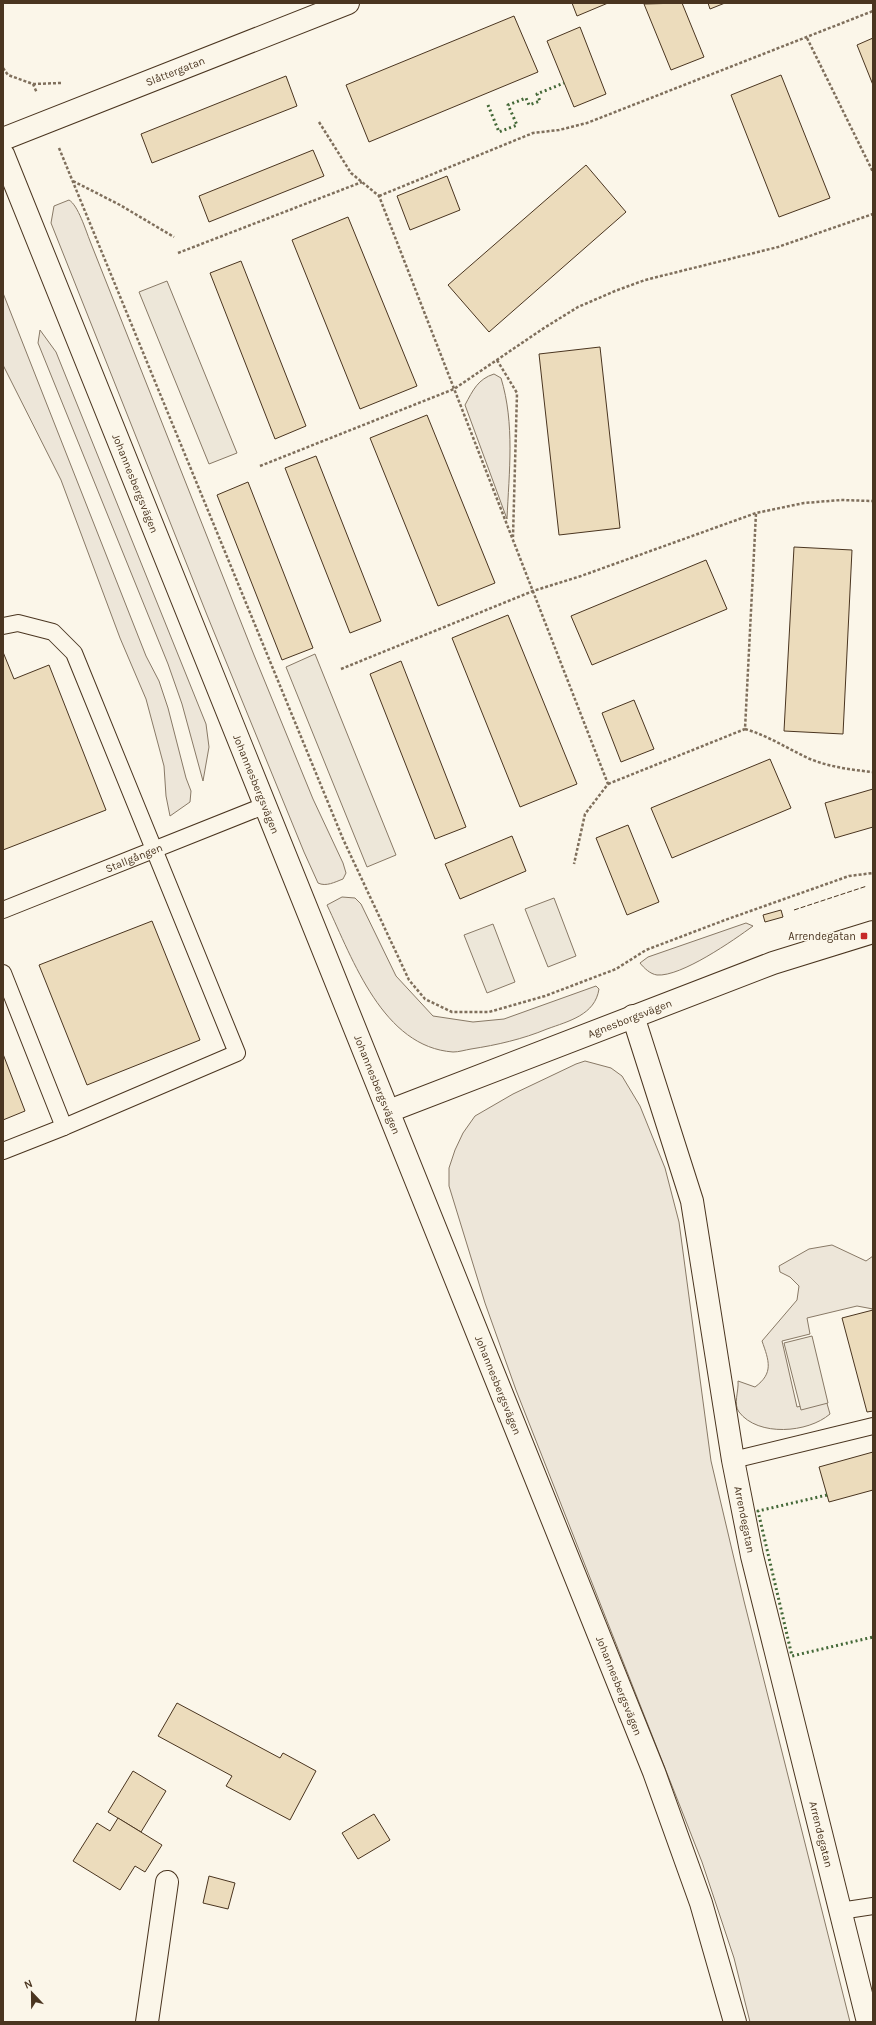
<svg xmlns="http://www.w3.org/2000/svg" width="876" height="2025" viewBox="0 0 876 2025" font-family="Karla,sans-serif">
  <style>
    .green { fill: #ede6d9; stroke: #887966 }
    .parking { fill: #ede7d9; stroke: #887966 }
    .building { fill: #ecdcbc; stroke: #4a3520 }
    .lines { fill: none; stroke-linecap: round; stroke-linejoin: round }
    .service-casing { stroke: #4a3520; stroke-width: 18 }
    .minor-casing { stroke: #4a3520; stroke-width: 24 }
    .tertiary-casing { stroke: #4a3520; stroke-width: 24 }
    .path { stroke: #7f6f5c; stroke-width: 2.5; stroke-dasharray: 3 2; stroke-linecap: butt }
    .service { stroke: #fbf6e9; stroke-width: 16 }
    .minor { stroke: #fbf6e9; stroke-width: 22 }
    .tertiary { stroke: #fbf6e9; stroke-width: 22 }
    .hedge { stroke: #436837; stroke-width: 3; stroke-dasharray: 2 3; stroke-linecap: butt }
    .fence { stroke: #4a3520; stroke-width: 1; stroke-dasharray: 5 2; stroke-linecap: butt }
    .poi-dot { fill: #c62828; stroke: #fbf6e9; stroke-width: 1.5 }
    .labels { text-anchor: middle; dominant-baseline: central; stroke-width: 3; stroke-linejoin: round; paint-order: stroke }
    .street-label { font-size: 11px; fill: #4a3520; stroke: #fbf6e9 }
    .poi-label { font-size: 11px; fill: #4a3520; stroke: #fbf6e9; text-anchor: end }
  </style>
  <rect width="100%" height="100%" fill="#fbf6e9"/>
  <g class="green">
    <path d="M 69,200 C 78,205 86,231 90,241 L 254,655 L 313,799 L 343,863 L 346,873 L 343,879 C 335,882 326,887 318,883 L 304,852 L 207,615 L 51,223 L 54,206 Z"/>
    <polygon points="3,293 146,656 159,681 168,708 186,778 191,791 190,802 170,816 166,796 164,766 146,699 120,638 61,480 3,365"/>
    <polygon points="40,330 56,352 206,724 209,747 203,781 182,704 168,664 38,343"/>
    <path d="M 494,374 L 501,378 C 515,424 509,472 507,519 L 465,405 C 473,390 478,379 494,374 Z"/>
    <path d="M 342,897 L 355,898 L 361,904 L 396,976 L 433,1016 L 473,1022 L 504,1019 L 596,986 L 599,989 C 595,1015 569,1021 547,1029 C 523,1039 497,1045 471,1049 C 465,1050 459,1052 453,1052 C 383,1047 353,960 327,905 Z"/>
    <path d="M 746,923 L 753,926 C 734,940 681,977 657,975 C 650,974 644,968 640,963 L 648,957 Z"/>
    <polygon points="585,1061 611,1068 622,1076 640,1106 665,1168 679,1222 711,1461 744,1601 850,2022 750,2022 734,1958 702,1862 516,1390 485,1303 449,1186 449,1168 455,1150 463,1133 475,1116 513,1094 576,1064"/>
    <path d="M 832,1245 L 866,1261 L 873,1256 L 873,1309 L 857,1306 L 807,1318 L 810,1334 L 782,1341 L 797,1407 L 826,1400 L 830,1414 C 808,1433 758,1437 739,1412 C 733,1404 739,1391 738,1381 L 755,1387 C 774,1373 769,1361 762,1341 L 797,1300 L 799,1286 L 790,1277 L 780,1272 L 779,1266 L 809,1249 Z"/>
  </g>
  <g class="parking">
    <polygon points="167,281 237,453 209,464 139,292"/>
    <polygon points="315,654 396,855 367,867 286,667"/>
    <polygon points="554,898 576,956 548,967 525,909"/>
    <polygon points="493,924 515,982 487,993 464,935"/>
    <polygon points="812,1336 828,1403 801,1410 784,1343"/>
  </g>
  <g class="building">
    <polygon points="572,3 608,3 577,16"/>
    <polygon points="682,3 704,57 671,70 644,4"/>
    <polygon points="708,3 725,3 710,9"/>
    <polygon points="514,16 538,72 369,142 346,85"/>
    <polygon points="580,27 606,94 574,107 547,41"/>
    <polygon points="873,38 873,85 857,45"/>
    <polygon points="781,75 830,198 779,217 731,95"/>
    <polygon points="286,76 297,106 152,163 141,134"/>
    <polygon points="313,150 324,176 209,222 199,196"/>
    <polygon points="586,165 626,212 489,332 448,285"/>
    <polygon points="447,176 460,210 410,230 397,196"/>
    <polygon points="348,217 417,386 360,409 292,240"/>
    <polygon points="241,261 306,426 275,439 210,273"/>
    <polygon points="600,347 620,528 559,535 539,354"/>
    <polygon points="427,415 495,583 438,606 370,438"/>
    <polygon points="316,456 381,621 350,633 285,468"/>
    <polygon points="248,482 313,648 282,660 217,495"/>
    <polygon points="794,547 852,550 843,734 784,731"/>
    <polygon points="706,560 727,609 592,665 571,616"/>
    <polygon points="508,615 577,784 520,807 452,638"/>
    <polygon points="3,652 14,679 49,665 106,810 3,850"/>
    <polygon points="401,661 466,827 435,839 370,674"/>
    <polygon points="634,700 654,749 621,762 602,713"/>
    <polygon points="770,759 791,808 672,858 651,808"/>
    <polygon points="873,789 873,827 835,838 825,803"/>
    <polygon points="628,825 659,902 627,915 596,838"/>
    <polygon points="512,836 526,871 460,899 445,864"/>
    <polygon points="781,910 783,917 765,922 763,915"/>
    <polygon points="152,921 200,1040 87,1085 39,965"/>
    <polygon points="3,1054 25,1111 3,1120"/>
    <polygon points="873,1310 873,1411 867,1412 842,1318"/>
    <polygon points="873,1452 873,1490 829,1502 819,1467"/>
    <polygon points="177,1703 280,1758 283,1753 316,1771 290,1820 226,1786 232,1776 158,1736"/>
    <polygon points="133,1771 166,1791 141,1832 108,1812"/>
    <polygon points="374,1814 390,1840 358,1859 342,1833"/>
    <polygon points="118,1818 162,1845 145,1872 135,1866 120,1890 73,1861 97,1823 110,1831"/>
    <polygon points="209,1876 235,1883 228,1909 203,1903"/>
  </g>
  <g class="lines">
    <defs>
      <g id="service">
        <polyline points="3,626 18,623 53,632 74,653 237,1053 64,1127 3,1151"/>
        <path id="s1" d="M 3,910 L 266,805"/>
        <polyline points="3,973 64,1127"/>
        <polyline points="733,1460 873,1426"/>
        <polyline points="840,1911 873,1906"/>
      </g>
      <g id="minor">
        <path id="s2" d="M 3,139 L 348,3"/>
        <path id="s3" d="M 633,1016 L 692,1201 L 733,1460 L 752,1556 L 868,2022"/>
        <polyline points="147,2022 167,1882"/>
      </g>
      <g id="tertiary">
        <path id="s4" d="M 3,154 L 654,1772 L 701,1903 L 735,2022"/>
        <path id="s5" d="M 389,1111 L 773,963 L 873,932"/>
      </g>
    </defs>
    <use href="#service" class="service-casing"/>
    <use href="#minor" class="minor-casing"/>
    <use href="#tertiary" class="tertiary-casing"/>
    <g class="path">
      <polyline points="807,38 873,172"/>
      <polyline points="3,68 8,75 33,84 37,93"/>
      <polyline points="33,84 61,83"/>
      <polyline points="319,122 351,173 379,196 608,784 585,814 574,864"/>
      <polyline points="59,148 343,839 409,980 425,999 452,1012 489,1012 545,996 616,969 646,950 725,920 849,876 873,873"/>
      <polyline points="73,181 120,205 174,237"/>
      <polyline points="379,196 533,133 559,130 587,123 873,11"/>
      <polyline points="178,253 362,182"/>
      <polyline points="497,360 517,393 513,537"/>
      <polyline points="260,466 454,389 544,328 578,307 615,291 645,280 778,247 873,214"/>
      <polyline points="341,669 533,591 581,576 756,513 804,503 841,500 873,501"/>
      <path d="M 745,729 C 769,736 788,749 810,759 C 830,767 852,770 873,772"/>
      <polyline points="608,784 745,729 756,513"/>
    </g>
    <use href="#service" class="service"/>
    <use href="#minor" class="minor"/>
    <use href="#tertiary" class="tertiary"/>
    <g class="hedge">
      <polyline points="488,105 499,132 517,125 508,105 526,98 529,105 540,101 537,94 564,83"/>
      <polyline points="827,1495 758,1511 792,1656 873,1637"/>
    </g>
    <polyline class="fence" points="794,910 867,886"/>
  </g>
  <rect class="poi-dot" x="860" y="932" width="8" height="8" rx="2"/>
  <g class="labels">
    <g class="street-label">
      <text stroke="none"><textPath href="#s2" startOffset="185">Slåttergatan</textPath></text>
      <text stroke="none"><textPath href="#s4" startOffset="355">Johannesbergsvägen</textPath></text>
      <text stroke="none"><textPath href="#s4" startOffset="679">Johannesbergsvägen</textPath></text>
      <text stroke="none"><textPath href="#s1" startOffset="141">Stallgången</textPath></text>
      <text stroke="none"><textPath href="#s5" startOffset="258">Agnesborgsvägen</textPath></text>
      <text stroke="none"><textPath href="#s4" startOffset="1003">Johannesbergsvägen</textPath></text>
      <text stroke="none"><textPath href="#s4" startOffset="1327">Johannesbergsvägen</textPath></text>
      <text stroke="none"><textPath href="#s3" startOffset="517">Arrendegatan</textPath></text>
      <text stroke="none"><textPath href="#s4" startOffset="1651">Johannesbergsvägen</textPath></text>
      <text stroke="none"><textPath href="#s3" startOffset="841">Arrendegatan</textPath></text>
    </g>
    <g class="poi-label">
      <text x="856" y="936">Arrendegatan</text>
    </g>
  </g>
  <rect width="876" height="2025" fill="none" stroke="#4a3520" stroke-width="8"/>
  <g transform="translate(32 1993) rotate(338)" stroke="#fbf6e9" stroke-width="3" paint-order="stroke">
  <path d="M0-3L7 15L0 10L-7 15Z" fill="#4a3520"/>
  <text y="-6" font-size="11" font-weight="bold" text-anchor="middle" fill="#4a3520">N</text>
  </g>
</svg>
